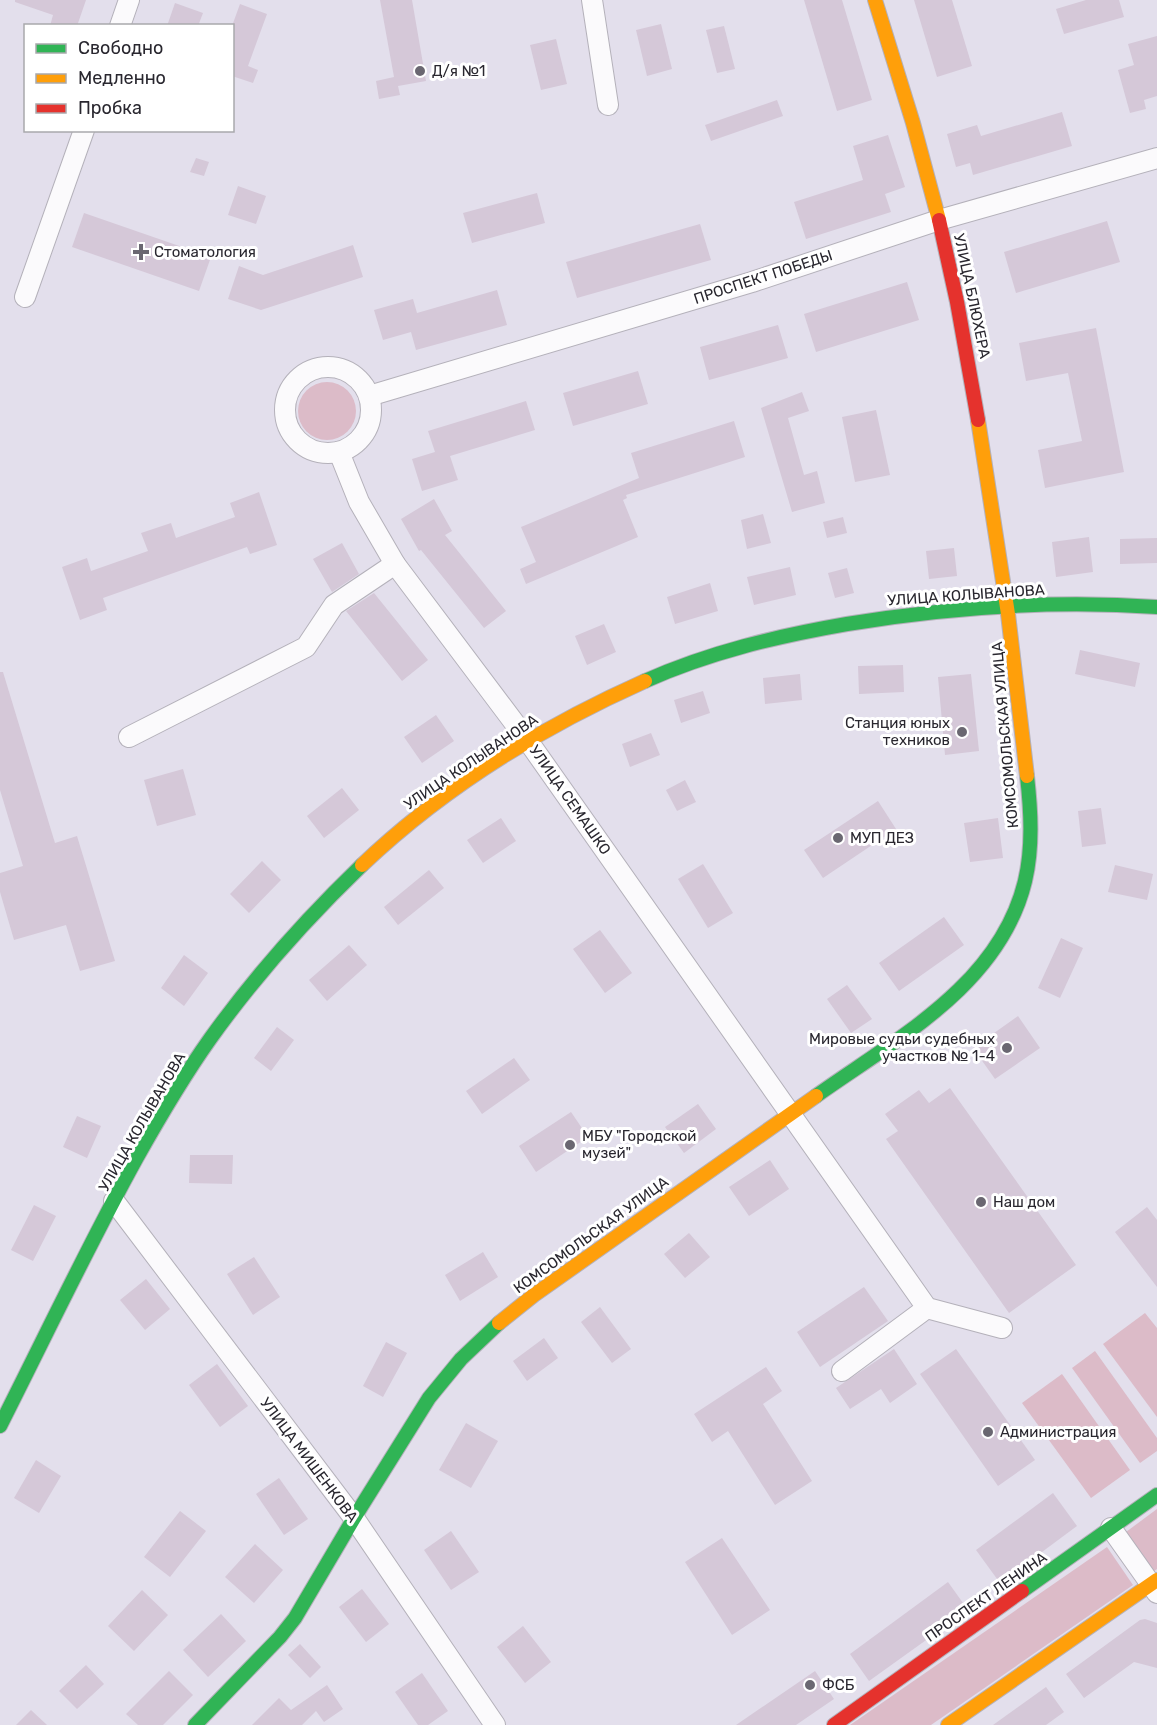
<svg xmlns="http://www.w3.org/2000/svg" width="1157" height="1725" viewBox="0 0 1157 1725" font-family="Rubik,sans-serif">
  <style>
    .green { fill: #dcbbc8 }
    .building { fill: #d5c8d8 }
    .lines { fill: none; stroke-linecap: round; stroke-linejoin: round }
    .street-casing { stroke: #b4b1ba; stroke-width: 22 }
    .fast-casing { stroke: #b4b1ba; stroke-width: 16 }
    .slow-casing { stroke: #b4b1ba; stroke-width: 16 }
    .jam-casing { stroke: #b4b1ba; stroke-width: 16 }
    .street { stroke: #fbfafc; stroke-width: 20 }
    .fast { stroke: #30b455; stroke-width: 14 }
    .slow { stroke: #ff9f0a; stroke-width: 14 }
    .jam { stroke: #e5322d; stroke-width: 14 }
    .poi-dot { fill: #6a6771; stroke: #fff; stroke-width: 2 }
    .labels { text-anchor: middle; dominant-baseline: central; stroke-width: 6; stroke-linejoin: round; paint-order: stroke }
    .poi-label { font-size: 15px; fill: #29272f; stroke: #fff; text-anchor: start }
    .street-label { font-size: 15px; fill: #29272f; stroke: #fff }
  </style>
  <rect width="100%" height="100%" fill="#e3dfec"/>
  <g class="green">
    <circle cx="327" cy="411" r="29"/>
    <polygon points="1145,1313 1157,1328 1157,1417 1103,1344"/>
    <polygon points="1095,1351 1157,1438 1157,1451 1140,1463 1072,1368"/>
    <polygon points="1062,1374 1130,1470 1091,1498 1022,1403"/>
    <polygon points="1157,1509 1157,1569 1154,1571 1126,1532"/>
    <polygon points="1107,1547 1133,1585 931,1725 850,1725"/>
  </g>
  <g class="building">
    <polygon points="15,0 86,0 77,26 50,26 53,15 15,2"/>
    <polygon points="380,0 412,0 426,81 398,86 400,95 379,99 376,81 394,77"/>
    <polygon points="804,0 842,0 872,100 837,111"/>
    <polygon points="914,0 952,0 972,66 937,77"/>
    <polygon points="1086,0 1119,0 1124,17 1064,34 1056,9"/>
    <polygon points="175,3 203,13 198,26 167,26"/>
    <polygon points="240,4 267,14 248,66 258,70 253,83 232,76 232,26"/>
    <polygon points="661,24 672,69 647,76 636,30"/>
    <polygon points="724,26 735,69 717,73 706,30"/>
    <polygon points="1157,36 1157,96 1144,100 1146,109 1130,113 1118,70 1134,65 1128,44"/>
    <polygon points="556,39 567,84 541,90 530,45"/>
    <polygon points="777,100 783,116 711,141 705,125"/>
    <polygon points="1062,112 1072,146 973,175 970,163 956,167 947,134 977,125 981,136"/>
    <polygon points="888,135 905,187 885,194 891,212 806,239 794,202 863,180 853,146"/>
    <polygon points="196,158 209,162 204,176 190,172"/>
    <polygon points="238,186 266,196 256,224 228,215"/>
    <polygon points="537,193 545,223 472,243 463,213"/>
    <polygon points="84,213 211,257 199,291 72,247"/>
    <polygon points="1107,221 1120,262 1016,293 1004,252"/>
    <polygon points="700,224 711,260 577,298 566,262"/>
    <polygon points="353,245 363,277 261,310 228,299 239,266 263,275"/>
    <polygon points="907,282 919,320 816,352 804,314"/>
    <polygon points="497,290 507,325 416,350 411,332 383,340 374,310 413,299 417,313"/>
    <polygon points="778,325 788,358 709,380 700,347"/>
    <polygon points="1096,328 1124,472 1045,488 1038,450 1082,441 1068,373 1026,381 1019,343"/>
    <polygon points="638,371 648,404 573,426 563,393"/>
    <polygon points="802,392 809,411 788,418 804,475 817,471 825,503 792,512 761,408"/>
    <polygon points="526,401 535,430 450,456 458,480 422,491 412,459 435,452 428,431"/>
    <polygon points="876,410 890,475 855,482 842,417"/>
    <polygon points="734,421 745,457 626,495 627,498 623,500 638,537 526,584 520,569 536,562 521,527 639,478 631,453"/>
    <polygon points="259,492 277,545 250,554 247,547 103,598 107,610 80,620 62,567 87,558 91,571 148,551 141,533 171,523 176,538 235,517 230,503"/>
    <polygon points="434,499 452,531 445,535 506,611 484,628 421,550 419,551 401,519"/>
    <polygon points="763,514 771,543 747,549 741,520"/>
    <polygon points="843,517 847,533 827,538 823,522"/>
    <polygon points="1089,537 1093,572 1056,577 1052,542"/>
    <polygon points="1157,538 1157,563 1120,564 1120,539"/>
    <polygon points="342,543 359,574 332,592 313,559"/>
    <polygon points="954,548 957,576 929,579 926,551"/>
    <polygon points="790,567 796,595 754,605 747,577"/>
    <polygon points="847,568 854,593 835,598 828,573"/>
    <polygon points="710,583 718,611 675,624 667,597"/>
    <polygon points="374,593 428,660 402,681 346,611"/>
    <polygon points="604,624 616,652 587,665 575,636"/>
    <polygon points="1080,650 1140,663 1135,687 1075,674"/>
    <polygon points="903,665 904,692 859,694 858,666"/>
    <polygon points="0,672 3,672 55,843 77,836 115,961 80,971 66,925 14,940 0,892 0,873 23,866 0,790"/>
    <polygon points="800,674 802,700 765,704 763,678"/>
    <polygon points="971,674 979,751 945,755 938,677"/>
    <polygon points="703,691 710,713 681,723 674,700"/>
    <polygon points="436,715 454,741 422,763 404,737"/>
    <polygon points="651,733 660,755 630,767 622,744"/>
    <polygon points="183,769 196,815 157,826 144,780"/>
    <polygon points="685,780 696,802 677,811 666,790"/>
    <polygon points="342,788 359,810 324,838 307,816"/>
    <polygon points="878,801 896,829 823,878 804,850"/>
    <polygon points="1101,808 1106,844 1082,847 1078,811"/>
    <polygon points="501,818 516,841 483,863 467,840"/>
    <polygon points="998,818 1003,858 970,862 964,823"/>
    <polygon points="262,861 281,880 249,913 230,894"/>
    <polygon points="703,864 733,913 708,928 678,879"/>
    <polygon points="1115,865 1153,874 1147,900 1108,892"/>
    <polygon points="429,870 444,888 398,925 384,907"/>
    <polygon points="944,917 964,945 899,991 879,963"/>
    <polygon points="600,930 632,973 605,993 573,949"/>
    <polygon points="1061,938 1083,948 1060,998 1038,988"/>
    <polygon points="349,945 367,965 327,1001 309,980"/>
    <polygon points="184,955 208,973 184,1006 161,988"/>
    <polygon points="847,985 872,1019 851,1033 827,999"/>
    <polygon points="1018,1016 1040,1048 995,1079 973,1048"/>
    <polygon points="277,1027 294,1040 271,1071 254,1058"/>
    <polygon points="514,1058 530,1080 482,1114 466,1091"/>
    <polygon points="950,1088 1076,1265 1009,1313 886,1139 898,1131 885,1114 919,1090 929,1103"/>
    <polygon points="698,1104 716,1129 684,1153 665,1127"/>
    <polygon points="571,1112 588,1137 536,1172 519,1146"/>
    <polygon points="77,1116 101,1126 87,1158 63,1147"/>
    <polygon points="190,1155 233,1155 232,1184 189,1183"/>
    <polygon points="770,1160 789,1189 749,1216 729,1187"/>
    <polygon points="34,1205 56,1216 33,1261 11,1250"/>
    <polygon points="1147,1207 1157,1220 1157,1287 1115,1232"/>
    <polygon points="689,1233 710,1257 685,1278 664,1254"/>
    <polygon points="483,1252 498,1277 460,1301 445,1275"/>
    <polygon points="254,1257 280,1297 253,1315 227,1274"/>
    <polygon points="146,1279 170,1309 145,1330 120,1300"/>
    <polygon points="864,1287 888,1321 820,1367 797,1332"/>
    <polygon points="600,1307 631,1349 612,1363 581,1322"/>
    <polygon points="544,1338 558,1358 527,1381 513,1361"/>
    <polygon points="386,1342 407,1353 383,1397 363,1386"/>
    <polygon points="894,1349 917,1384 890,1403 881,1389 850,1409 836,1388"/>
    <polygon points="956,1349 1035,1460 998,1486 920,1374"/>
    <polygon points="217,1364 248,1406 220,1427 189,1385"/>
    <polygon points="766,1367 782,1391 763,1404 812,1481 775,1505 728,1431 712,1442 694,1414"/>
    <polygon points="466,1423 498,1441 471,1488 439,1470"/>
    <polygon points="36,1460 61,1476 39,1513 14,1498"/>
    <polygon points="279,1478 308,1519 284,1535 256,1494"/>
    <polygon points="1053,1493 1077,1526 1000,1583 976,1550"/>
    <polygon points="180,1511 206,1531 170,1577 144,1557"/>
    <polygon points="451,1531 479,1572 451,1590 424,1550"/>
    <polygon points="722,1538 770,1610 732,1635 685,1562"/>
    <polygon points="255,1544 283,1570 254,1603 225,1577"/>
    <polygon points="948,1582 968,1610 869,1681 850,1654"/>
    <polygon points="362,1589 389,1624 366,1642 339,1607"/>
    <polygon points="142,1590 168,1615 134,1651 108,1626"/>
    <polygon points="221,1614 246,1641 208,1677 183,1650"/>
    <polygon points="1145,1619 1157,1623 1157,1668 1134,1662 1084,1698 1066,1674 1140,1620"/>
    <polygon points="523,1626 551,1662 525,1683 497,1647"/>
    <polygon points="300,1644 321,1667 310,1678 288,1655"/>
    <polygon points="86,1665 104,1684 77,1709 59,1691"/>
    <polygon points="169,1671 193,1695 163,1725 138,1725 126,1714"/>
    <polygon points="815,1671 834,1699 796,1725 736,1725"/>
    <polygon points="422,1673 448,1711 428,1725 418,1725 395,1692"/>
    <polygon points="327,1685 343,1709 324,1722 316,1711 302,1725 252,1725 279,1698 291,1710"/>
    <polygon points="1046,1687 1064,1712 1046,1725 993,1725"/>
    <polygon points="31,1710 47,1725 16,1725"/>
  </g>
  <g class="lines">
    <defs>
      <g id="street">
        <polyline points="592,0 608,105"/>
        <polyline points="120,26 129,0"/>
        <polyline points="25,297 84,130"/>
        <circle cx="328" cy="410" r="43"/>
        <polyline points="369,396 752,282 939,220 1157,158"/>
        <polyline points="339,452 359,502 395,564 528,741 927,1308 1002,1328"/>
        <polyline points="129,737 306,647 334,605 395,564"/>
        <polyline points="114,1201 354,1518 495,1725"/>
        <polyline points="842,1371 927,1308"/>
        <polyline points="1111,1528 1157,1593"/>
      </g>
      <g id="fast">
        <path d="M 645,681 C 710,652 778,636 847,624 C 950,607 1053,600 1157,607"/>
        <path d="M 816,1096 C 896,1039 1000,985 1025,881 C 1033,847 1031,811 1027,776"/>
        <path d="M 0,1426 C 45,1337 88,1246 136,1159 C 159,1118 183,1077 210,1039 C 255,976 306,919 362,865"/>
        <polyline points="1022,1591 1157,1495"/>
        <polyline points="195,1725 280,1637 295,1618 354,1518 429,1398 461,1359 499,1323"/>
      </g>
      <g id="slow">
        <polyline points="875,0 913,123 939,220"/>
        <polyline points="978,420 1008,614 1027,776"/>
        <path d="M 362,865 C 444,787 542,727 645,681"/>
        <polyline points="499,1323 534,1295 816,1096"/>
        <polyline points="948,1725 1157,1580"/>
      </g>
      <g id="jam">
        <polyline points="939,220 957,302 978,420"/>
        <polyline points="834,1725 1022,1591"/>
      </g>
    </defs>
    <use href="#street" class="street-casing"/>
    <use href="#fast" class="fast-casing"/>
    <use href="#slow" class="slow-casing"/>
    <use href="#jam" class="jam-casing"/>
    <use href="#street" class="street"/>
    <use href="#fast" class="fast"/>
    <use href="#slow" class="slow"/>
    <use href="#jam" class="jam"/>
  </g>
  <g class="poi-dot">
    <circle cx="420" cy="71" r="6"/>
    <path d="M138 243h6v6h6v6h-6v6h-6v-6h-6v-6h6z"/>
    <circle cx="962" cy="732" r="6"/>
    <circle cx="838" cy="838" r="6"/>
    <circle cx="1007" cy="1048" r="6"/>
    <circle cx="570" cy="1145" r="6"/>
    <circle cx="981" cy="1202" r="6"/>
    <circle cx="988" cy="1432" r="6"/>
    <circle cx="810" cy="1685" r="6"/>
  </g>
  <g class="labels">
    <g class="poi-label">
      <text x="432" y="71">Д/я №1</text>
      <text x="154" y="252">Стоматология</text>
      <text x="950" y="723" text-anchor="end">Станция юных<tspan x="950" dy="17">техников</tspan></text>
      <text x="850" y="838">МУП ДЕЗ</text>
      <text x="995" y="1039" text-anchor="end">Мировые судьи судебных<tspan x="995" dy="17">участков № 1-4</tspan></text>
      <text x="582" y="1136">МБУ "Городской<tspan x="582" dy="17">музей"</tspan></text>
      <text x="993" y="1202">Наш дом</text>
      <text x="1000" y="1432">Администрация</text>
      <text x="822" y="1685">ФСБ</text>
    </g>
    <g class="street-label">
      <text transform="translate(763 277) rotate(-18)">ПРОСПЕКТ ПОБЕДЫ</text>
      <text transform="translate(972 296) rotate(78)">УЛИЦА БЛЮХЕРА</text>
      <text transform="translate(966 595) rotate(-4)">УЛИЦА КОЛЫВАНОВА</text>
      <text transform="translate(1005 735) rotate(-95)">КОМСОМОЛЬСКАЯ УЛИЦА</text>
      <text transform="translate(471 762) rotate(-34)">УЛИЦА КОЛЫВАНОВА</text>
      <text transform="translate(570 800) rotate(55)">УЛИЦА СЕМАШКО</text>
      <text transform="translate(142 1122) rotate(-60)">УЛИЦА КОЛЫВАНОВА</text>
      <text transform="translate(591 1235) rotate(-36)">КОМСОМОЛЬСКАЯ УЛИЦА</text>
      <text transform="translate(309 1460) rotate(53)">УЛИЦА МИШЕНКОВА</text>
      <text transform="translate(986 1597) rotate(-35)">ПРОСПЕКТ ЛЕНИНА</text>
    </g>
  </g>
  <rect x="24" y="24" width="210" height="108" fill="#ffffff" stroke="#a9a9ac" stroke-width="1.5"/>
  <rect x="36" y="44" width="30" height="9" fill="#30b455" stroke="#a9a9ac" stroke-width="1.5"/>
  <text x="78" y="54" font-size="18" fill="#29272f">Свободно</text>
  <rect x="36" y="74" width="30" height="9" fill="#ff9f0a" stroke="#a9a9ac" stroke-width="1.5"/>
  <text x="78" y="84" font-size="18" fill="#29272f">Медленно</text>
  <rect x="36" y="104" width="30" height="9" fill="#e5322d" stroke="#a9a9ac" stroke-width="1.5"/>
  <text x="78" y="114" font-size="18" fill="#29272f">Пробка</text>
</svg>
